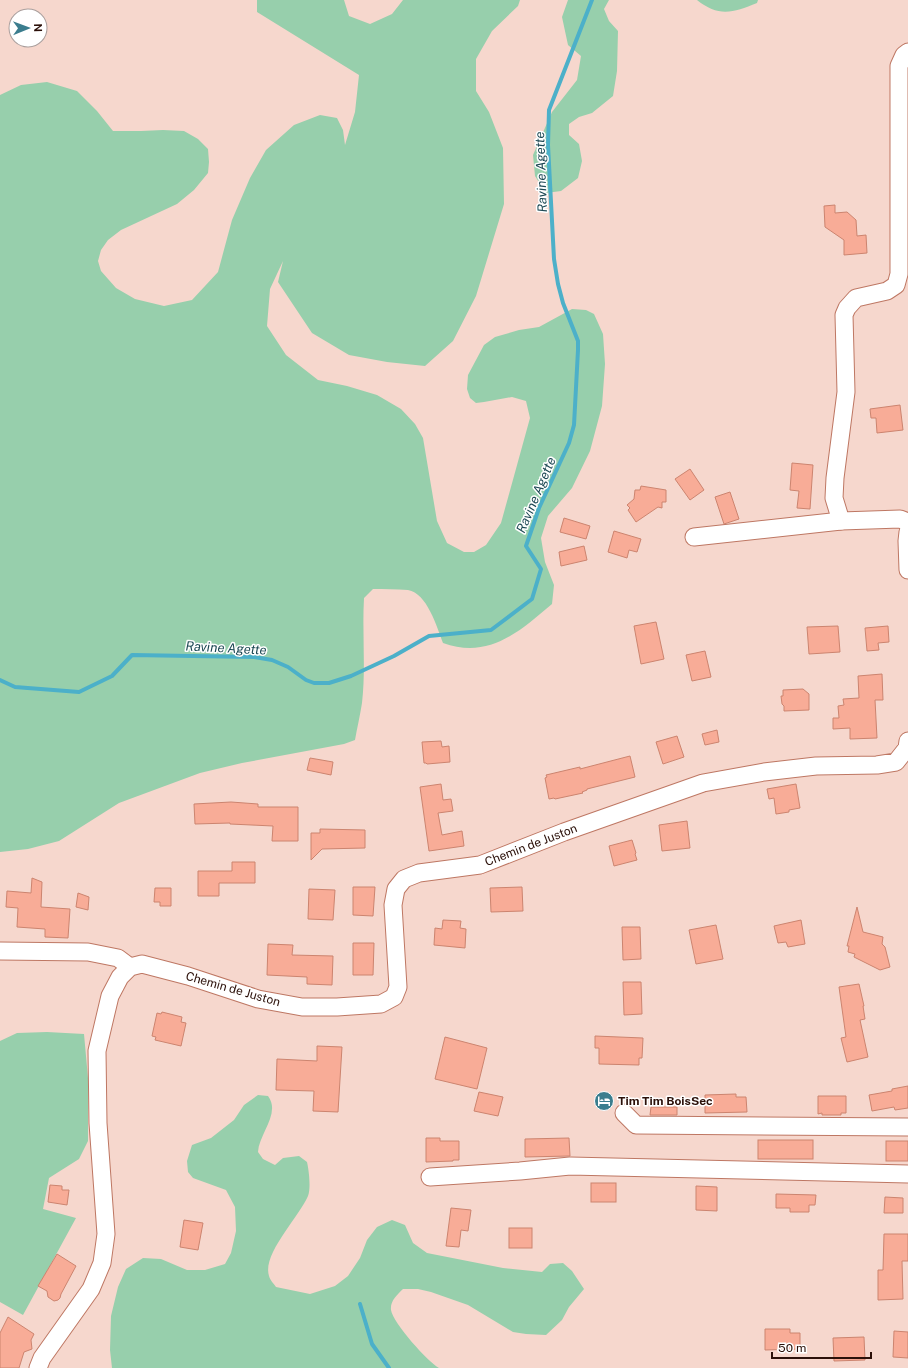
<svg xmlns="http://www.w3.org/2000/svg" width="908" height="1368" viewBox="0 0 908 1368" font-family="'Public Sans',sans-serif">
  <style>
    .green { fill: #97cfac }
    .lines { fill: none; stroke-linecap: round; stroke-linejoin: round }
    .stream { stroke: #4cb0c9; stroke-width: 4 }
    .building { fill: #f8ac97; stroke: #cc846f }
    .minor-casing { stroke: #be7763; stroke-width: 19 }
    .minor { stroke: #fff; stroke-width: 17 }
    .labels { text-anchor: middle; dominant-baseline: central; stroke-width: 3; stroke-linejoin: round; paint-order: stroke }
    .street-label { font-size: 12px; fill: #2b1009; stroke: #fff }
    .poi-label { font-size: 12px; font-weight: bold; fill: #2b1009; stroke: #fff; text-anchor: start }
    .water-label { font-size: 13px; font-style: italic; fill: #1b4752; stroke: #fff }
  </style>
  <rect width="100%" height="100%" fill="#f6d7cd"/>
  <g class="green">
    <path d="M 257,0 L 344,0 L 349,16 L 370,24 L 392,14 L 403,0 L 520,0 L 518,6 L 492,31 L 476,59 L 476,91 L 489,112 L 503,148 L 504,204 L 476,296 L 453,341 L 425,366 L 387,362 L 349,355 L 312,333 L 278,282 L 283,261 L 270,289 L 267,326 L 286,355 L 318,380 L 347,386 L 377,395 L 401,409 L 415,424 L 423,438 L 437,521 L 447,543 L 464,552 L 474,552 L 486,545 L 501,523 L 530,418 L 526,401 L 512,397 L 484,402 L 476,403 L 470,398 L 467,389 L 468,375 L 484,345 L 495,337 L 519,330 L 539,327 L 572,309 L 586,310 L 594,314 L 603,334 L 605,364 L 602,406 L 590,451 L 572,488 L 548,516 L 541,538 L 545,562 L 554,585 L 552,604 C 520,631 489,660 443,643 C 437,627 427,593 408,590 C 396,589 384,589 373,589 L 364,598 C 362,633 366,668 362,703 C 360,716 357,728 355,740 L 344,744 L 242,763 L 200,773 L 119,803 L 59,841 L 28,849 L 0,852 L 0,95 L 21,85 L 47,82 L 77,91 L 97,111 L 113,131 L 141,131 L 163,130 L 184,131 L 198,139 L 208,149 L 209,162 L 208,173 L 194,190 L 177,204 L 121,230 L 108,240 L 101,250 L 98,261 L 101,271 L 116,288 L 135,299 L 164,306 L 192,300 L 218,272 L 232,220 L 250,178 L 266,150 L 294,125 L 320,115 L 337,118 L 343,130 L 345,145 L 355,112 L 359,75 L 257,12 Z"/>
    <polygon points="568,0 609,0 604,9 609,21 618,31 617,71 613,96 592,113 579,117 569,124 569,135 579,144 582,161 578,178 561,191 546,193 535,176 533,155 552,112 577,80 581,56 568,45 562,17"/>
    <path d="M 697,0 L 758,0 L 757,3 C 733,13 718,17 697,0 Z"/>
    <polygon points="47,1032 84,1034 88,1078 88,1141 79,1159 49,1178 43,1209 76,1218 23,1315 0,1302 0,1041 17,1033"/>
    <path d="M 258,1095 L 268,1096 C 281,1113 259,1134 258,1152 L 263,1159 L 275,1165 L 283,1158 L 299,1156 L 307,1162 C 309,1171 311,1188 308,1196 C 299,1217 262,1254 269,1276 C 270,1280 274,1284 276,1287 L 310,1294 L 335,1286 L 348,1276 L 360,1258 L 367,1240 L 377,1227 L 392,1220 L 405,1225 L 413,1243 L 427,1253 L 503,1268 L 542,1272 L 550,1264 L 563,1263 L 572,1271 L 584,1289 L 569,1307 L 562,1320 L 546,1335 L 526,1334 L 513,1332 L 468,1305 L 431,1292 L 418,1289 L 403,1289 C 397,1295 390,1301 391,1310 C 393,1323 428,1362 439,1368 L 112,1368 L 110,1350 L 111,1316 L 118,1287 L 126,1269 L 143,1258 L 161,1259 L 187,1270 L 205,1270 L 225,1264 L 231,1253 L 236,1231 L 235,1207 L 226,1190 L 193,1178 L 188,1172 L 187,1161 L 192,1145 L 211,1138 L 234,1120 L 244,1105 Z"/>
  </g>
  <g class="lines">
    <g class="stream">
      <polyline points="0,680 15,687 79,692 112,676 132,655 254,657 272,660 288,667 306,680 314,683 329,683 351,676 394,656 429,636 491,630 532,599 541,569 526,546 539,508 569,443 574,425 578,350 578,341 563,303 558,284 554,259 548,145 549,110 592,0"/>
      <polyline points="360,1304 372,1344 389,1368"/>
    </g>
  </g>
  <g class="building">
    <polygon points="835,205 835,213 847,212 856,220 857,236 866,235 867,253 844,255 844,240 825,227 824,206"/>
    <polygon points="900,405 903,430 877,433 876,418 871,418 870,409"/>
    <polygon points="792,463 813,465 810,509 797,508 799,491 790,490"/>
    <polygon points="690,469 704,490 690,500 675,479"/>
    <polygon points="641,486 666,490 666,502 662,502 662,508 658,507 636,522 628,510 630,508 627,505 634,499 635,490 640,490"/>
    <polygon points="730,492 739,519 724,524 715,497"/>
    <polygon points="564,518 590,526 586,539 560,532"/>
    <polygon points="614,531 641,539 637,552 629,550 627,558 608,552"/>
    <polygon points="584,546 587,560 561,566 559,552"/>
    <polygon points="656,622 664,659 641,664 634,626"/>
    <polygon points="838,626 840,652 809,654 807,627"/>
    <polygon points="888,626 889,642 878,643 879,650 867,651 865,628"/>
    <polygon points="705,651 711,677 692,681 686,655"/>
    <polygon points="882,674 883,700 875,700 877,738 850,739 850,728 833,729 833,718 839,718 838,706 844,705 843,699 859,698 858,676"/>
    <polygon points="803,689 809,694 809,710 784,711 784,706 782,704 781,696 783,696 783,690"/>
    <polygon points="717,730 719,742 705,745 702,734"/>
    <polygon points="677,736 684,757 663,764 656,742"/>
    <polygon points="441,741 442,747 449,746 450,762 427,764 426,763 424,763 422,742"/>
    <polygon points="630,756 635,777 587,789 587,790 582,792 583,793 555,799 554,798 549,799 545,778 547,777 546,775 580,767 580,769"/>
    <polygon points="310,758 333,762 331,775 307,770"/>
    <polygon points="441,784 443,800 451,799 453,811 438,813 442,835 462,831 464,846 429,851 420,787"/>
    <polygon points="796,784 800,808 789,810 789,812 776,814 774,798 769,799 767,789"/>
    <polygon points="231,802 258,804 258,807 298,807 298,841 272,841 273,826 230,824 230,823 195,824 194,804"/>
    <polygon points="687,821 690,848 662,851 659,825"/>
    <polygon points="320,829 365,830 365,848 322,849 311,860 311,833 320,833"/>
    <polygon points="632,840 636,853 635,854 637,860 614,866 609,846"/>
    <polygon points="232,862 255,862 255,883 219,883 219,896 198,896 198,871 232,871"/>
    <polygon points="32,878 42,882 41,907 70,909 68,938 45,937 45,929 17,927 18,908 6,907 7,891 31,893"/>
    <polygon points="353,887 375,887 373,916 353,915"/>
    <polygon points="522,887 523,911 491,912 490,888"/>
    <polygon points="155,888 171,888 171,906 160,906 160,902 154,902"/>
    <polygon points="309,889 335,890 333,920 308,919"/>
    <polygon points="78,893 89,897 88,910 76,907"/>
    <polygon points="857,907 863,932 883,937 882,944 885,947 890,967 880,970 854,957 855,954 848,952 849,946 847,946"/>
    <polygon points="443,920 461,921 460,928 466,929 465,948 434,945 435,928 442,929"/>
    <polygon points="801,920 805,944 788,947 786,942 778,943 774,926"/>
    <polygon points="716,925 723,959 696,964 689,930"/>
    <polygon points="622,927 640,927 641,959 623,960"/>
    <polygon points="353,943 374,943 373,975 353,975"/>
    <polygon points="268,944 293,945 292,955 333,956 332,985 307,984 307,977 267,975"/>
    <polygon points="623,982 641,982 642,1014 624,1015"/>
    <polygon points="859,984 864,1006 863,1006 865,1019 860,1020 868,1057 847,1062 841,1038 846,1037 839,987"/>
    <polygon points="162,1012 182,1017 181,1022 186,1023 181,1046 155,1040 156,1037 152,1036 157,1013 161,1014"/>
    <polygon points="595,1036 643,1038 642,1058 639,1058 639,1065 599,1064 599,1048 595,1048"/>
    <polygon points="445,1037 487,1048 477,1089 435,1079"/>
    <polygon points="317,1046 342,1047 338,1112 313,1111 314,1091 276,1090 277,1059 317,1061"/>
    <polygon points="908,1086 908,1108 895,1110 894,1107 872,1111 869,1095 892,1091 892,1089"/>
    <polygon points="479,1092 503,1097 498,1116 474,1111"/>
    <polygon points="736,1094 736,1097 746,1097 747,1112 705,1113 705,1095"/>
    <polygon points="818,1096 846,1096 846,1113 841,1113 841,1115 822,1115 822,1113 818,1114"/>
    <polygon points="651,1107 677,1107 677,1115 650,1115"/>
    <polygon points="426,1138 440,1138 440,1141 459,1141 459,1160 453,1160 453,1161 426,1162"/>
    <polygon points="569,1138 570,1156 525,1157 525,1139"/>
    <rect x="758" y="1140" width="55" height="19"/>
    <rect x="886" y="1141" width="22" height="20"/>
    <rect x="591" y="1183" width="25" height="19"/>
    <polygon points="50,1185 62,1186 62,1190 69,1190 67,1205 48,1202"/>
    <polygon points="696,1186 717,1187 717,1211 696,1210"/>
    <polygon points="776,1194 816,1195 815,1205 809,1205 809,1212 790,1212 790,1208 776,1208"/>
    <polygon points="885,1197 903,1198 903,1213 884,1213"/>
    <polygon points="451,1208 471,1210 468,1231 461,1230 459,1247 446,1246"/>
    <polygon points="184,1220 203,1223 198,1250 180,1247"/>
    <rect x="509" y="1228" width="23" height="20"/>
    <polygon points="884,1234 908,1234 908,1261 902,1261 903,1299 878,1300 878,1270 883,1270"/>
    <polygon points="57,1254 76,1266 61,1294 60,1298 58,1300 54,1301 48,1297 47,1291 38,1286"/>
    <polygon points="8,1317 34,1334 31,1340 32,1349 24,1352 19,1368 0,1368 0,1333"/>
    <polygon points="765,1329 790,1329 790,1333 800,1333 800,1349 765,1350"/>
    <polygon points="894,1331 908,1332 908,1358 893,1357"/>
    <polygon points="864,1337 865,1360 834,1361 833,1338"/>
  </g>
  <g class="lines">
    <defs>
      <g id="minor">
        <polyline points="841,521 834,498 835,478 846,392 844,315 847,308 856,298 887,291 896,285 899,274 899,66 904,55 908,52"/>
        <polyline points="908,532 907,541 908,570"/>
        <polyline points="694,537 841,521 900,519 908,522"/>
        <polyline points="0,951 88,952 118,958 130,967"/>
        <polyline points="624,1113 636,1125 908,1127"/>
        <polyline points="430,1177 520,1171 570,1166 908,1174"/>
        <polyline points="38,1368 42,1358 91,1289 102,1263 106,1234 98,1123 97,1051 110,996 120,977 130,967 142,964 188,976 258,999 302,1007 337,1007 381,1004 394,997 398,987 393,905 396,889 404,879 419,873 480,865 564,832 703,783 764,772 816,766 877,765 896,762 907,748 908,741"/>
      </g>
    </defs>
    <use href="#minor" class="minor-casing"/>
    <use href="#minor" class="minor"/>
  </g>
  <defs>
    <symbol id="hotel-disc" viewBox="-11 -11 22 22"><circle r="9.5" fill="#3b7d8e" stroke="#fff"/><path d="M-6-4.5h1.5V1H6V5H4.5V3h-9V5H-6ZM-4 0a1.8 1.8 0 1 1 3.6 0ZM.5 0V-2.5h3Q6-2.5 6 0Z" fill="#fff"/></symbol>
  </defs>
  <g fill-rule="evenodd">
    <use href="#hotel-disc" x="593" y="1090" width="22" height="22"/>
  </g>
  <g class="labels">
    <g class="street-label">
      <text transform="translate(531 845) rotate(-21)">Chemin de Juston</text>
      <text transform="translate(233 989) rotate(16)">Chemin de Juston</text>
    </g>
    <g class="poi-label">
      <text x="618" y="1101">Tim Tim BoisSec</text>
    </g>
    <g class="water-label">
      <text transform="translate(541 172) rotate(-92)">Ravine Agette</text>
      <text transform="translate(536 495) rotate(-67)">Ravine Agette</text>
      <text transform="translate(226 648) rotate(3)">Ravine Agette</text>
    </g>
  </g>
  <g transform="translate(28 28) rotate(89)"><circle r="19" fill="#ffffff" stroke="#aa9f9d"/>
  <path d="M0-3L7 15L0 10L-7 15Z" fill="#3b7d8e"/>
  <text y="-6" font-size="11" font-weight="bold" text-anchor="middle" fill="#2b1009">N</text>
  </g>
  <path d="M772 1352v6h99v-6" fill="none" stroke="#2b1009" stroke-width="2"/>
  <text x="778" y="1352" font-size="12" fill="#2b1009" stroke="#ffffff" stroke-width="3" paint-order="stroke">50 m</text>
</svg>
